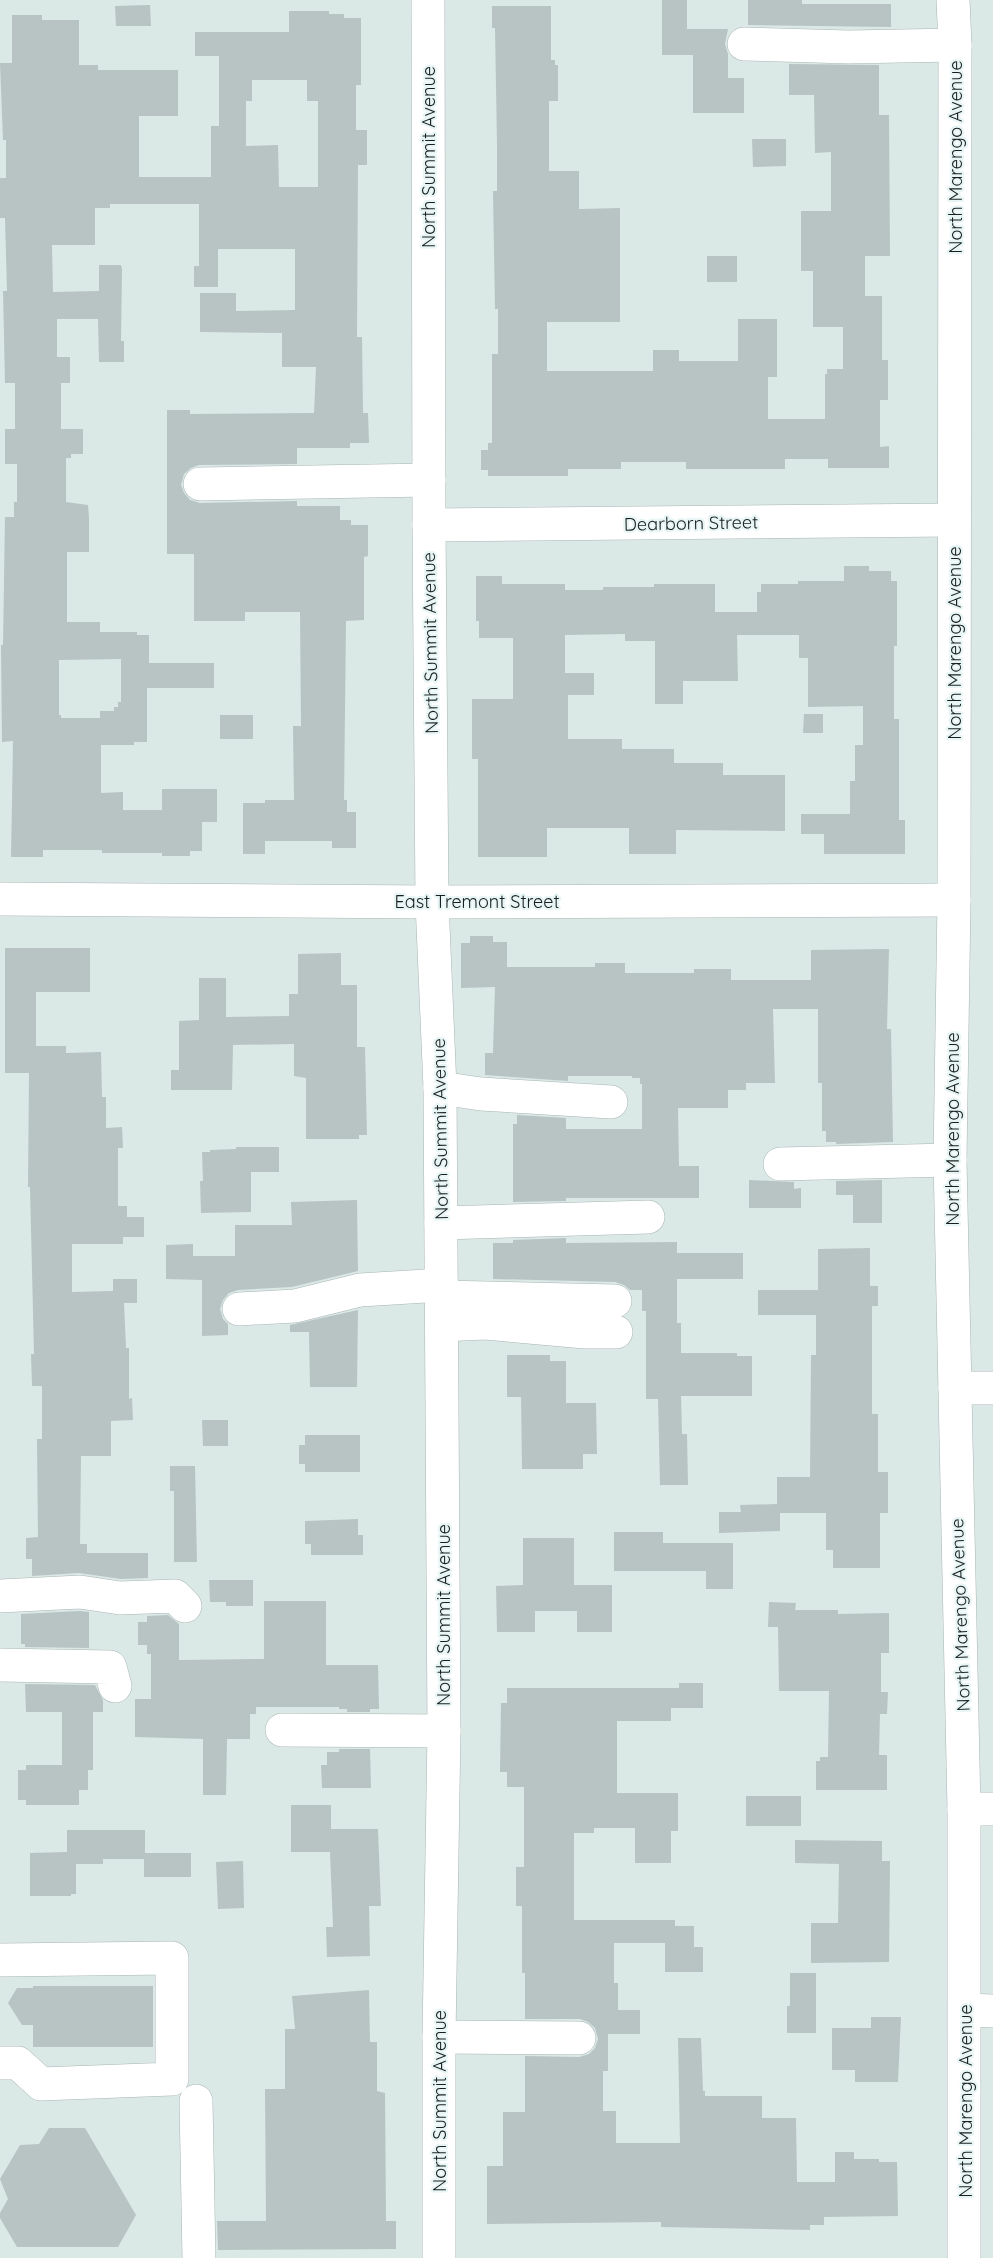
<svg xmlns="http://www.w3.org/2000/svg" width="993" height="2258" viewBox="0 0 993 2258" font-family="Quicksand,sans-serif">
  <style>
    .building { fill: #b7c4c3; fill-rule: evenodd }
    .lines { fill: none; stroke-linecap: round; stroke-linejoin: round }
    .minor-casing { stroke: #a8b5b4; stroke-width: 34 }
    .minor { stroke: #fff; stroke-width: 33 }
    .labels { text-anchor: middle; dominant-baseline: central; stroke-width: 4.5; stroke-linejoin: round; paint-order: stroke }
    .street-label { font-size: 18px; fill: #181d1d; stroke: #e7f5f4 }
  </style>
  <rect width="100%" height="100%" fill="#dae8e6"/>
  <g class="building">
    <polygon points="662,0 687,0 687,29 728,29 725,44 728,54 728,78 744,78 744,113 693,113 693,55 662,55"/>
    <polygon points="748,0 802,0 802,4 891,4 891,27 748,25"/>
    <polygon points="150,5 151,26 116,26 115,6"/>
    <polygon points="492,6 551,6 551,60 555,60 555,65 558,65 558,101 549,101 549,171 579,171 579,209 620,208 620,322 547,322 547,371 653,371 653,350 679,350 679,361 738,361 738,319 777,319 777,377 768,377 768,419 825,419 825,374 827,374 827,369 843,369 843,327 813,327 813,271 801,271 801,211 831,211 831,152 815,153 814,95 789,95 789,64 879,65 879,115 889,115 890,256 865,256 865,296 882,296 882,360 888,360 888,400 880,400 880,447 889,446 889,468 828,468 828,459 785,459 785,469 686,469 686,462 621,462 621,469 568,469 568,476 488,476 488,470 481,470 481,450 488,450 488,443 492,443 492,354 498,354 498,309 495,309 493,191 497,191 497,145 495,28 492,28"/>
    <path d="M 289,11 L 329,11 L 329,14 L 344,14 L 344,18 L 361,18 L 361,85 L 356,85 L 356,130 L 367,130 L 367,165 L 358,165 L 357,337 L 362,337 L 363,413 L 368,413 L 369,443 L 350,443 L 350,448 L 297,448 L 297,464 L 199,465 L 191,468 L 184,474 L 181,485 L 184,493 L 190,500 L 200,503 L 297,501 L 297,506 L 340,506 L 340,520 L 351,520 L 351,525 L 368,525 L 368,556 L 364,557 L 364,620 L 346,621 L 344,800 L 347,800 L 347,812 L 356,812 L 356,848 L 332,848 L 332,841 L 265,841 L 265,854 L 243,854 L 243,803 L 265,803 L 265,800 L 294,800 L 293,726 L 301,726 L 300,612 L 245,612 L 245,621 L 194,621 L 194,554 L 167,554 L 167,410 L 190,410 L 190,414 L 314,413 L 316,367 L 282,367 L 282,333 L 200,332 L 200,293 L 236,293 L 236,311 L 295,310 L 295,249 L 218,249 L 218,287 L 194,287 L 194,266 L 199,266 L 199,204 L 110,204 L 110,208 L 95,208 L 95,245 L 52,245 L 53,292 L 99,291 L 99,265 L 121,265 L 122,269 L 121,341 L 124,341 L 124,362 L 99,362 L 98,319 L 57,319 L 57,357 L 70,357 L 70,383 L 61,383 L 61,429 L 83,429 L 83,454 L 71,454 L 71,458 L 66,458 L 66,502 L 88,505 L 89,518 L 89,552 L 67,552 L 67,622 L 100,622 L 100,632 L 137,632 L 137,635 L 149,635 L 149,663 L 214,663 L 214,688 L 147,688 L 147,742 L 134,742 L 134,745 L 101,745 L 101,793 L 123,792 L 123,810 L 162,810 L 162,789 L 217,789 L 217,822 L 202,822 L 202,851 L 190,851 L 190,856 L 162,856 L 162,853 L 102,853 L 102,850 L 43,850 L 43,857 L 11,857 L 13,741 L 2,742 L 1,645 L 3,645 L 5,517 L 14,517 L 14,502 L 17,502 L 17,464 L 5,464 L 5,429 L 15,429 L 15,383 L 5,383 L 3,291 L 7,291 L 5,218 L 0,218 L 0,178 L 6,178 L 6,140 L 3,140 L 0,63 L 12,63 L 12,15 L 42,15 L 42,20 L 79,20 L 79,65 L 98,65 L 98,70 L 178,70 L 178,116 L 139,116 L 139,177 L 211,177 L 211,126 L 219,126 L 219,56 L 195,56 L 195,32 L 289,32 ZM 252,80 L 307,80 L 307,101 L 318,101 L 318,187 L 279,187 L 278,145 L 246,146 L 246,101 L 252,101 ZM 121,659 L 121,702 L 118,702 L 118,707 L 114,707 L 114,711 L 100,711 L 100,718 L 61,718 L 61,715 L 59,715 L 59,660 Z"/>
    <polygon points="752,139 786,139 786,166 753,167"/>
    <rect x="707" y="256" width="30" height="26"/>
    <polygon points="844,566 869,566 869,571 891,571 891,581 897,581 897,646 894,646 894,719 899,719 899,820 905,820 905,854 824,854 824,834 801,834 801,814 850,814 850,781 855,781 855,745 863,745 863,706 808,707 808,658 799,658 799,635 737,635 738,681 683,681 683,704 655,704 655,641 625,641 625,634 565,635 565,673 594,673 594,695 568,695 568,739 622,739 622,749 674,749 674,763 723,763 723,775 785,775 785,831 676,830 676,854 629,854 629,828 547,828 547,857 478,857 478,759 472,759 472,699 513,699 513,638 479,638 479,621 476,621 476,576 502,576 502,584 565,584 565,590 603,590 603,587 654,587 654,584 715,584 715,612 757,612 757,592 761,592 761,584 798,584 798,581 844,581"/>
    <polygon points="804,714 823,714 823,733 803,733"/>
    <rect x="220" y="715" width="33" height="24"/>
    <polygon points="470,936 493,936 493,942 507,942 507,967 595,967 595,963 625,963 625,973 694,973 694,969 731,969 731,980 811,980 811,950 889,949 887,1029 891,1029 893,1142 836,1144 836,1142 826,1142 826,1131 822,1131 822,1083 818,1083 818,1009 773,1009 775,1083 746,1083 746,1090 728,1090 728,1108 678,1108 679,1166 699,1166 699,1198 566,1198 566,1201 513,1202 513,1124 517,1124 517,1115 566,1118 566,1129 642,1129 642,1084 640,1084 640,1078 632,1078 632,1076 568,1076 568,1081 485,1075 485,1053 493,1053 495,987 461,988 461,943 470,943"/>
    <polygon points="5,948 90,948 90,992 36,992 36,1046 66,1046 66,1053 101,1052 102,1097 106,1097 106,1128 122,1127 123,1148 118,1148 118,1206 127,1206 127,1217 144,1217 144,1237 123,1237 123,1244 72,1244 72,1292 113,1291 113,1279 137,1279 137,1303 124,1303 126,1348 129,1348 129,1399 132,1398 133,1420 111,1421 111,1456 81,1456 80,1544 87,1544 87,1553 148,1553 148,1578 121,1579 79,1573 32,1576 32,1559 26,1559 26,1538 38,1537 37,1439 42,1439 42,1386 32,1386 31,1354 34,1354 30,1187 28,1187 29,1073 5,1073"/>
    <polygon points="341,953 341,985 357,985 357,1047 365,1047 367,1135 359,1135 359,1139 306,1139 306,1078 294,1076 294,1044 233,1045 232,1090 171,1090 171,1070 179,1070 179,1021 199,1020 199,978 226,978 226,1017 289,1016 289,994 298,994 298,954"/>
    <polygon points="236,1147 279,1147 279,1172 251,1172 251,1212 201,1213 200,1181 203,1181 202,1152 210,1152 210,1150 236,1149"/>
    <polygon points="749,1180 794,1182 794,1189 801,1188 801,1208 749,1208"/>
    <polygon points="882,1180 882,1223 853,1223 853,1195 836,1195 836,1181"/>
    <polygon points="357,1200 358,1271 292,1287 238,1290 229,1293 223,1300 220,1309 223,1319 228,1324 228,1335 202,1336 202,1280 166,1279 166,1245 193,1244 193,1256 235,1256 235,1225 292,1225 291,1202"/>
    <polygon points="566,1238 566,1243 677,1242 677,1253 743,1253 743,1279 677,1279 677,1323 681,1323 681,1353 737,1353 737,1356 752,1356 752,1396 681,1396 682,1434 687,1434 688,1485 660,1485 658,1399 646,1399 646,1311 642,1311 642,1290 630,1290 624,1285 615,1282 493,1279 493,1243 513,1243 513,1240"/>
    <polygon points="870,1248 870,1286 878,1286 878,1306 872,1306 872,1414 878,1414 878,1472 888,1472 888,1513 880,1513 880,1568 833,1568 833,1550 826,1550 826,1513 780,1513 780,1531 719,1533 719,1512 741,1512 740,1505 777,1504 777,1477 810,1477 811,1355 816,1355 816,1315 758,1315 758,1290 818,1290 818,1249"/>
    <polygon points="358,1310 357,1387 310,1387 309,1332 290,1332 290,1325"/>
    <polygon points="507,1355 550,1355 550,1361 566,1361 566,1403 596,1403 597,1454 583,1454 583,1469 522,1469 521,1397 507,1397"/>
    <polygon points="202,1420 228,1420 228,1446 203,1446"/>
    <polygon points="305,1435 360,1435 360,1472 305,1472 305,1464 299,1464 299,1445 305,1445"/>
    <polygon points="170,1466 195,1466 197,1562 174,1562 174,1491 170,1491"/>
    <polygon points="358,1519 358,1535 363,1535 363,1555 311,1555 311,1544 305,1544 305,1521"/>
    <polygon points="614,1532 663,1532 663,1543 733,1543 733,1589 706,1589 706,1571 614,1571"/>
    <polygon points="523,1538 574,1538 574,1585 612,1585 612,1632 577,1632 577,1611 535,1611 535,1632 497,1632 496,1586 523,1585"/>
    <polygon points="209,1580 253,1580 253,1606 226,1606 226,1602 210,1602"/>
    <polygon points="264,1601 326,1601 326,1665 378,1665 379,1709 370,1709 370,1712 347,1712 347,1709 339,1709 339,1707 256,1707 256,1714 250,1714 250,1739 227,1739 226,1795 203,1795 203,1739 135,1737 135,1699 151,1699 151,1654 147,1654 147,1645 138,1645 138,1622 147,1622 147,1616 168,1615 179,1624 179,1660 264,1659"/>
    <polygon points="769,1602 796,1603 795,1610 838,1610 838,1614 889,1613 889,1653 881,1653 881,1692 888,1692 887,1714 880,1714 879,1755 887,1755 887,1790 816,1790 816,1761 820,1761 820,1757 828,1757 829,1691 779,1691 778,1627 768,1627"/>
    <polygon points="79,1611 89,1612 89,1648 25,1647 25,1644 21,1644 21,1614"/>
    <polygon points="679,1683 703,1683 703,1708 671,1708 671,1721 617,1721 617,1793 678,1793 678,1831 671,1831 671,1863 635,1863 635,1828 594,1828 594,1833 574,1833 574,1920 675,1920 675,1926 694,1926 694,1947 703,1947 703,1972 665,1972 665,1943 614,1943 614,1983 618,1983 618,2010 640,2010 640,2034 608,2034 608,2071 603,2071 603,2111 616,2111 616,2143 680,2143 678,2038 701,2038 703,2091 705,2091 705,2096 762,2096 762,2118 796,2118 797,2182 835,2182 835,2152 854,2152 854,2159 879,2159 879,2162 897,2162 898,2216 824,2217 824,2225 810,2225 810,2230 661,2227 661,2222 487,2224 487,2166 503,2166 503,2112 525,2112 525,2056 579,2057 589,2054 595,2048 598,2039 595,2028 588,2022 580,2019 525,2019 525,1973 522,1973 522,1906 516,1906 516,1867 524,1867 524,1787 507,1787 507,1772 500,1772 501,1703 507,1703 507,1688 679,1688"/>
    <polygon points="25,1684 95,1685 103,1700 103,1712 93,1712 93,1770 88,1770 88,1790 79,1790 79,1805 26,1805 26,1800 18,1800 18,1770 26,1770 26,1765 62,1765 62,1712 26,1712"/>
    <polygon points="339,1749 370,1749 371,1788 322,1788 321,1765 327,1765 327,1752 339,1752"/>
    <rect x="746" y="1796" width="55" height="30"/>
    <polygon points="291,1805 331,1805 331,1829 378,1829 381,1906 369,1906 370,1956 327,1957 326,1927 333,1927 330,1852 291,1852"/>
    <polygon points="67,1830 145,1830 145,1853 191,1853 191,1877 144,1877 144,1859 103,1859 103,1864 76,1864 76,1894 71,1894 71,1896 30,1896 30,1853 67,1852"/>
    <polygon points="795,1840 882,1841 882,1861 890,1861 889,1962 811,1963 811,1923 838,1923 839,1864 795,1863"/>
    <polygon points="243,1861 244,1908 218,1909 216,1862"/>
    <polygon points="790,1973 816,1973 816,2033 787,2033 787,2006 790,2006"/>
    <polygon points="33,1986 153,1986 153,2047 33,2047 33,2025 22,2025 8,2003 17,1988 33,1988"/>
    <polygon points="369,1990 370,2042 377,2042 377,2091 385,2093 386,2221 396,2221 396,2249 218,2250 217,2221 266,2221 265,2089 285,2089 285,2029 295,2029 292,1996"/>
    <polygon points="871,2017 901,2017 898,2082 855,2082 855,2070 832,2070 832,2028 871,2028"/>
    <polygon points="49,2128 85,2128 136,2215 118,2247 17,2247 0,2218 0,2213 8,2199 0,2179 20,2145 39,2144"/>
  </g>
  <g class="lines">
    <defs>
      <g id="minor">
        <polyline points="428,0 429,525 432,902 440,1088 444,1731 439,2037 439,2258"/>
        <polyline points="953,0 955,45 954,900 950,1160 964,1809 964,2258"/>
        <polyline points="744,44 849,47 955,45"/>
        <polyline points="200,484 429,480"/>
        <polyline points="429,525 954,520"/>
        <polyline points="0,899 432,902 954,900"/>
        <polyline points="440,1088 481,1094 611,1102"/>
        <polyline points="780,1164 950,1160"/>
        <polyline points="441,1223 648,1217"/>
        <polyline points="442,1297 615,1301"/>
        <polyline points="239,1309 295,1306 360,1290 442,1285"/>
        <polyline points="442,1325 485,1323 585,1332 616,1332"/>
        <polyline points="955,1388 993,1388"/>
        <polyline points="0,1596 80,1592 120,1598 175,1596 185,1606"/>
        <polyline points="0,1665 110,1667 115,1686"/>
        <polyline points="282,1730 444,1731"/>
        <polyline points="964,1809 993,1809"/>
        <polyline points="0,1960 172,1958 172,2079 41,2084 18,2063 0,2063"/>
        <polyline points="965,2010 993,2011"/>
        <polyline points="439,2037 579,2038"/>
        <polyline points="196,2101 199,2258"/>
      </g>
    </defs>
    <use href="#minor" class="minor-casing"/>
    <use href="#minor" class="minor"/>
  </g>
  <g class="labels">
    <g class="street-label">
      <text transform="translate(428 157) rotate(-90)">North Summit Avenue</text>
      <text transform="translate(955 157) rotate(-90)">North Marengo Avenue</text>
      <text transform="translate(691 523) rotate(-1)">Dearborn Street</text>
      <text transform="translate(430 643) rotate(-91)">North Summit Avenue</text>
      <text transform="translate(954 643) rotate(-90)">North Marengo Avenue</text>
      <text x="477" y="901">East Tremont Street</text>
      <text transform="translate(440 1129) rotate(-91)">North Summit Avenue</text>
      <text transform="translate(952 1129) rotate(-90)">North Marengo Avenue</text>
      <text transform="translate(443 1615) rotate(-90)">North Summit Avenue</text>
      <text transform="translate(960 1615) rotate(-92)">North Marengo Avenue</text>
      <text transform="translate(439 2101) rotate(-90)">North Summit Avenue</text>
      <text transform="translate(965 2101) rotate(-90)">North Marengo Avenue</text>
    </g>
  </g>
</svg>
